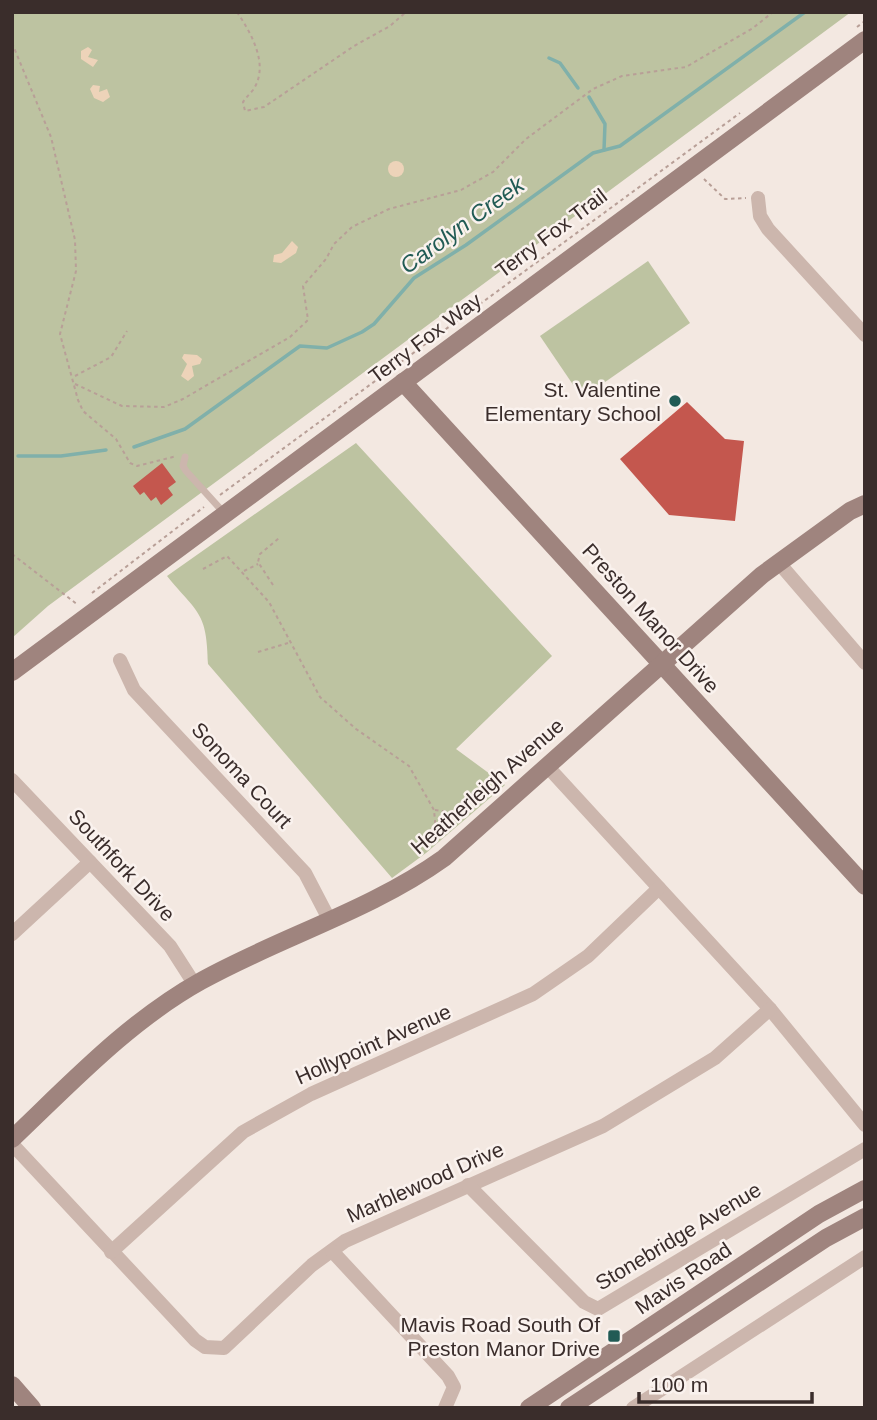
<svg xmlns="http://www.w3.org/2000/svg" width="877" height="1420" viewBox="0 0 877 1420" font-family="Helvetica,sans-serif">
  <style>
    .green { fill: #bdc3a1 }
    .sand { fill: #edd3b9 }
    .lines { fill: none; stroke-linecap: round; stroke-linejoin: round }
    .stream { stroke: #80b0aa; stroke-width: 3.5 }
    .building { fill: #c4574e }
    .path { stroke: #b89f97; stroke-width: 2; stroke-dasharray: 3.5 3.5; stroke-linecap: butt }
    .lane { stroke: #ccb6ad; stroke-width: 7 }
    .street { stroke: #ccb6ad; stroke-width: 14 }
    .secondary { stroke: #9f847e; stroke-width: 18 }
    .poi-dot { fill: #215b55; stroke: #faf2ee; stroke-width: 2.5 }
    .labels { text-anchor: middle; dominant-baseline: central; stroke-width: 5; stroke-linejoin: round; paint-order: stroke }
    .street-label { font-size: 21px; fill: #3a2d2b; stroke: #faf2ee }
    .poi-label { font-size: 21px; fill: #3a2d2b; stroke: #faf2ee; text-anchor: end }
    .water-label { font-size: 23px; font-style: italic; fill: #215b55; stroke: #faf2ee }
  </style>
  <rect width="100%" height="100%" fill="#f3e8e1"/>
  <g class="green">
    <polygon points="12,12 851,12 48,606 12,638"/>
    <polygon points="648,261 690,323 582,398 540,336"/>
    <path d="M 356,443 L 552,656 L 456,749 L 505,785 L 426,853 L 392,878 L 208,664 C 207,611 198,614 167,576 Z"/>
  </g>
  <g class="sand">
    <polygon points="88,47 92,50 88,57 98,60 93,67 81,59 81,51"/>
    <polygon points="93,85 100,86 99,92 107,89 110,97 103,102 94,98 90,89"/>
    <circle cx="396" cy="169" r="8"/>
    <polygon points="292,241 298,247 296,253 281,263 273,262 274,255 282,253"/>
    <polygon points="184,354 197,355 202,359 200,364 192,366 194,376 188,381 181,376 187,364 182,358"/>
  </g>
  <g class="lines">
    <g class="stream">
      <polyline points="549,58 560,63 578,88"/>
      <polyline points="589,97 605,124 604,150"/>
      <polyline points="134,447 185,429 300,346 327,348 362,332 374,324 414,278 466,245 593,153 620,146 805,12"/>
      <polyline points="18,456 61,456 106,450"/>
    </g>
  </g>
  <g class="building">
    <polygon points="687,402 725,439 744,441 735,521 669,515 620,459"/>
    <polygon points="162,463 176,482 168,488 173,495 161,505 156,497 151,501 144,492 140,495 133,486"/>
  </g>
  <g class="lines">
    <g class="path">
      <path d="M 237,12 C 251,33 270,65 253,90 C 250,94 246,97 243,102 L 245,111 L 264,107 L 354,46 L 390,26 L 406,12"/>
      <polyline points="857,27 865,21"/>
      <polyline points="12,43 51,137 75,240 76,271 60,334 78,400 83,411 116,439 130,463 137,466 177,456"/>
      <polyline points="704,179 725,199 746,198"/>
      <polyline points="75,376 111,357 127,331"/>
      <polyline points="75,384 122,406 164,407 183,399 290,337 308,320 303,286 326,259 334,244 352,227 389,209 461,190 493,172 526,139 593,89 622,76 686,67 753,28 773,12"/>
      <polyline points="220,495 740,113"/>
      <polyline points="12,554 78,605"/>
      <polyline points="203,569 227,556 269,602 320,697 356,729 409,766 434,810 437,843"/>
      <polyline points="244,571 258,564"/>
      <polyline points="273,585 258,562 260,554 279,538"/>
      <polyline points="92,593 204,507"/>
      <polyline points="258,652 288,643"/>
      <polyline points="435,810 468,815"/>
    </g>
    <polyline class="lane" points="185,457 183,466 186,471 225,514"/>
    <g class="street">
      <polyline points="758,198 760,216 768,229 865,335"/>
      <polyline points="779,563 865,663"/>
      <polyline points="120,660 134,690 305,873 330,921"/>
      <polyline points="547,766 770,1009 865,1125"/>
      <polyline points="12,780 170,946 195,985"/>
      <polyline points="12,934 90,862"/>
      <polyline points="12,1144 195,1340 205,1347 224,1348 312,1265 345,1241 603,1126 715,1058 770,1009"/>
      <polyline points="468,1185 584,1302 598,1309 865,1149"/>
      <polyline points="332,1251 448,1376 454,1387 445,1408"/>
      <polyline points="111,1252 243,1132 311,1094 533,994 588,956 659,888"/>
      <polyline points="633,1408 865,1257"/>
    </g>
    <g class="secondary">
      <polyline points="403,382 865,886"/>
      <polyline points="12,672 865,40"/>
      <path d="M 12,1139 C 71,1083 129,1021 201,981 C 280,937 370,911 444,858 L 762,575 L 850,511 L 865,504"/>
      <polyline points="12,1385 32,1408"/>
      <polyline points="529,1408 819,1214 865,1189"/>
      <polyline points="569,1408 826,1238 865,1217"/>
    </g>
  </g>
  <g class="poi-dot">
    <circle cx="675" cy="401" r="7"/>
    <rect x="607" y="1329" width="14" height="14" rx="3.5"/>
  </g>
  <g class="labels">
    <g class="street-label">
      <text transform="translate(551 233) rotate(-37)">Terry Fox Trail</text>
      <text transform="translate(425 338) rotate(-37)">Terry Fox Way</text>
      <text transform="translate(651 618) rotate(48)">Preston Manor Drive</text>
      <text transform="translate(242 775) rotate(47)">Sonoma Court</text>
      <text transform="translate(487 786) rotate(-41)">Heatherleigh Avenue</text>
      <text transform="translate(122 865) rotate(47)">Southfork Drive</text>
      <text transform="translate(373 1044) rotate(-24)">Hollypoint Avenue</text>
      <text transform="translate(425 1182) rotate(-24)">Marblewood Drive</text>
      <text transform="translate(678 1236) rotate(-31)">Stonebridge Avenue</text>
      <text transform="translate(683 1278) rotate(-34)">Mavis Road</text>
    </g>
    <g class="poi-label">
      <text x="661" y="389">St. Valentine<tspan x="661" dy="24">Elementary School</tspan></text>
      <text x="600" y="1324">Mavis Road South Of<tspan x="600" dy="24">Preston Manor Drive</tspan></text>
    </g>
    <g class="water-label">
      <text transform="translate(462 225) rotate(-36)">Carolyn Creek</text>
    </g>
  </g>
  <rect width="877" height="1420" fill="none" stroke="#3a2d2b" stroke-width="28"/>
  <path d="M639 1392v10h173v-10" fill="none" stroke="#3a2d2b" stroke-width="3.5"/>
  <text x="650" y="1392" font-size="21" fill="#3a2d2b" stroke="#faf2ee" stroke-width="5" paint-order="stroke">100 m</text>
</svg>
